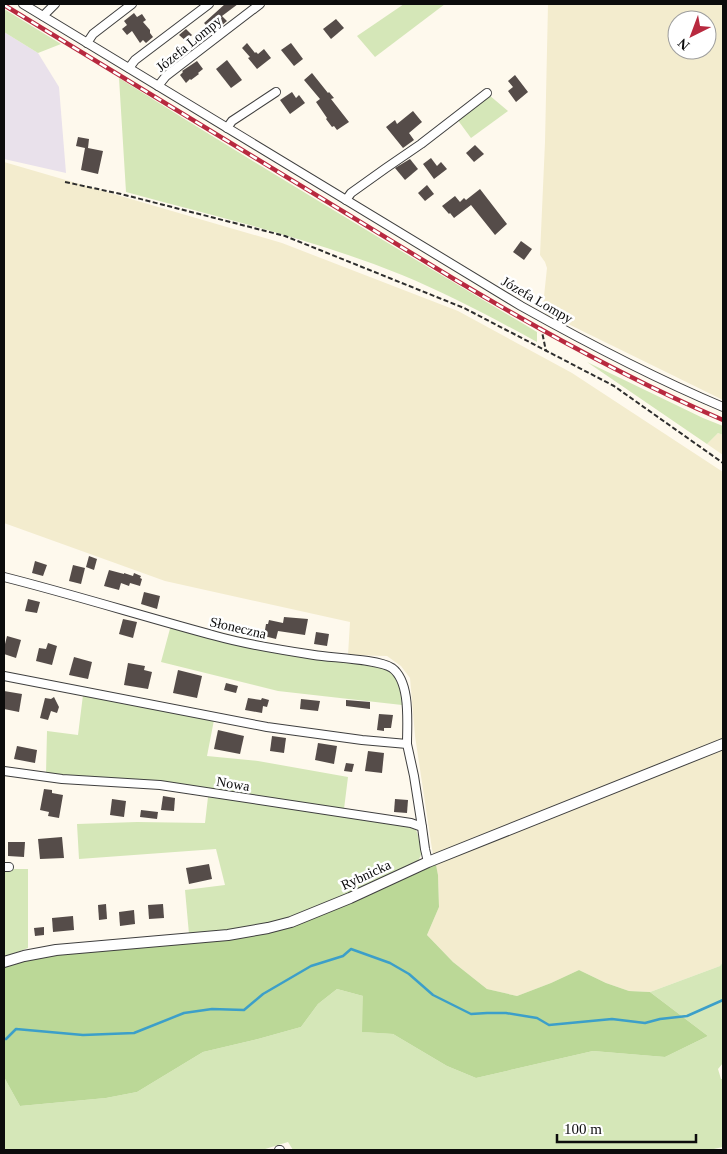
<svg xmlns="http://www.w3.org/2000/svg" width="727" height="1154" viewBox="0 0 727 1154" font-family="'Times New Roman',serif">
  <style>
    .industrial { fill: #e9e1eb }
    .farmland { fill: #f3ecce; fill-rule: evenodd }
    .green { fill: #d5e7b8 }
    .forest { fill: #bbd897 }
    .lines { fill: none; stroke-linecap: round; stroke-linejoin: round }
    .stream { stroke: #3c9fc9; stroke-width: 2.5 }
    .building { fill: #554c49 }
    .minor-casing { stroke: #3f3f3f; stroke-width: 10 }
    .tertiary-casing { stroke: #3f3f3f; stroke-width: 12 }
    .path { stroke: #2e2e2e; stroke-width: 2; stroke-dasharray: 5 2.5; stroke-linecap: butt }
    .minor { stroke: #fff; stroke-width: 8 }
    .tertiary { stroke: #fff; stroke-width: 10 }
    .rail-casing { stroke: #b8293f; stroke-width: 4.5 }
    .rail { stroke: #fff; stroke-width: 2.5; stroke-dasharray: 8; stroke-linecap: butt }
    .labels { text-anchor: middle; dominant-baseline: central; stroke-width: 5; stroke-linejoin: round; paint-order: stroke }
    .street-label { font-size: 14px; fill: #0c0c0c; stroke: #fff }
  </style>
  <rect width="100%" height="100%" fill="#fef9ed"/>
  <polygon class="industrial" points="4,32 38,53 59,87 66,173 4,159"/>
  <g class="farmland">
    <path d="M 548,4 L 723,4 L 723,400 L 556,318 L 546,315 L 543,306 L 547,268 L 545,262 L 540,255 L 545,142 ZM 677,20 L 707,20 L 707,50 L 677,50 Z"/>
    <polygon points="4,162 282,243 458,311 572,373 723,472 723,962 720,966 650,992 629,991 606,983 579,970 551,983 517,996 487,989 453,962 427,935 439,907 438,875 432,849 415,736 410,678 401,666 387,656 348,655 350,622 165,581 4,523"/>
    <polygon points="718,433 723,435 723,455 707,444"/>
  </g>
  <g class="green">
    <polygon points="404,4 445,4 375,57 357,36"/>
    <polygon points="4,9 61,44 38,53 4,32"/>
    <path d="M 119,78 C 257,165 397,249 537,332 L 537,342 C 493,318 448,294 402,275 C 313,239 218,217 126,192 Z"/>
    <polygon points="489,95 508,111 471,138 457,119"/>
    <polygon points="587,362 703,418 723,426 723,435 718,433 707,444"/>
    <polygon points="171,625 225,642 280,654 343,661 386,669 397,678 400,691 402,705 278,691 161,662"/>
    <polygon points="83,695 214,720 207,756 258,761 348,777 344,809 176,783 46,774 47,731 78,735"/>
    <polygon points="208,797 293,808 406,826 416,830 418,835 422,853 418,861 407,868 299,915 273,923 237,929 189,934 185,890 225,885 216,849 79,859 77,824 137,822 205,823"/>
    <polygon points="4,869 28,869 28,948 4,957"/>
    <polygon points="723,962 723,1063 718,1069 721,1079 723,1079 723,1147 709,1150 293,1150 288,1142 262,1150 4,1150 4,1079 5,1079 20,1106 106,1098 137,1092 203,1052 258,1039 301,1027 318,1004 337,989 363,996 363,1032 393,1034 447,1066 476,1078 593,1051 665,1057 708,1036 650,992 720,966"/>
  </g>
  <polygon class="forest" points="436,865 438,875 439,907 427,935 453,962 487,989 517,996 551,983 579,970 606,983 629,991 650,992 708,1036 665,1057 593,1051 476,1078 447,1066 393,1034 362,1032 363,996 337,989 318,1004 301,1027 258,1039 203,1052 137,1092 106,1098 20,1106 5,1079 4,1079 4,967 27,957 124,949 244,937"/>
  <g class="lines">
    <polyline class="stream" points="4,1039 6,1039 16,1029 83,1035 134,1033 184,1013 212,1009 244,1010 263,994 311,966 343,956 351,949 390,963 409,974 433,995 471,1014 487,1013 506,1013 537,1018 549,1025 612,1019 645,1023 660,1019 687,1016 723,1000"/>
  </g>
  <g class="building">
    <polygon points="225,4 238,4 222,16 227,21 221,26 216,20 208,27 204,23"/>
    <polygon points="134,13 137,17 142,14 146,20 143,22 150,30 150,33 153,37 146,43 143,40 140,43 132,31 127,35 122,29 127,25 124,21"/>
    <polygon points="336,19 344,28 331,39 323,29"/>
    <polygon points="186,29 192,35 186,41 179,35"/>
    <polygon points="247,43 255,53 256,52 258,54 264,49 271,58 257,69 248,58 250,57 242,48"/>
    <polygon points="291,43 303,59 294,66 281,50"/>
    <polygon points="227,60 242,80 231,88 216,69"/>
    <polygon points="197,61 203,69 198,73 199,74 191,80 190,79 186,83 180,75 183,72 182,71"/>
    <polygon points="312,73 328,93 329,92 334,98 331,99 349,122 337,130 334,126 332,127 326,119 327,118 316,102 320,99 304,80"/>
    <polygon points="515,75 528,92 516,102 508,91 513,87 508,81"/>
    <polygon points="292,92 296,98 299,95 305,103 290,114 280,100"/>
    <polygon points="413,111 422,122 409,133 414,140 403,148 386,127 395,120 397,124"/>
    <polygon points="78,137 89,139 88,148 103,151 98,174 81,170 85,148 76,146"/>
    <polygon points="475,145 484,154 474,162 466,153"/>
    <polygon points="431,158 437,166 441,162 447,169 434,179 423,164"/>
    <polygon points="410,159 418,169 405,180 395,168"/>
    <polygon points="427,185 434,194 425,201 418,193"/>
    <polygon points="480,189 507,224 495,235 471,205 454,218 450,213 449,214 442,206 455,196 460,202 464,198 466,200"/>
    <polygon points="521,241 532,249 524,260 513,252"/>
    <polygon points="89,556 97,559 94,570 86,567"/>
    <polygon points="35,561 47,565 43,576 32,573"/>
    <polygon points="73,565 85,568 81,584 69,581"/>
    <polygon points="109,570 124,574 124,573 133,576 134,573 141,576 140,578 142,579 140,586 130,583 129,586 121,583 119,590 104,586"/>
    <polygon points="144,592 160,596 157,609 141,604"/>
    <polygon points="28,599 40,602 37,613 25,611"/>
    <polygon points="284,617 308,619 305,635 278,631 276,639 264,636 266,624 268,624 269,620 283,623"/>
    <polygon points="123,619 137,622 133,638 119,634"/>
    <polygon points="316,632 329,634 327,646 314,644"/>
    <polygon points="7,636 21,640 16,658 4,654 4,648"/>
    <polygon points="48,643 57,646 52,665 36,661 39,648 46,649"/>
    <polygon points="74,657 92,662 88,679 69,675"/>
    <polygon points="128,663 145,666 144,670 152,672 148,689 124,685"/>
    <polygon points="178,670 202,676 197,698 173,693"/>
    <polygon points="226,683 238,686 236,693 224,690"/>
    <polygon points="4,691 22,694 19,712 4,709"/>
    <polygon points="54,697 59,707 57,713 51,711 48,720 40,718 45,698 51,699"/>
    <polygon points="248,698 261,700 262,698 269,700 267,707 263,706 262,713 245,710"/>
    <polygon points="301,699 320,701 318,711 300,709"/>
    <polygon points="346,700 370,702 370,709 346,706"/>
    <polygon points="379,714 393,715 391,728 384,728 384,731 377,730"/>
    <polygon points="218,730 244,736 240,754 214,749"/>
    <polygon points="272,736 286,738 284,753 270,751"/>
    <polygon points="318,743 337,746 334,764 315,760"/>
    <polygon points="17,746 37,750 35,763 14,759"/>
    <polygon points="368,751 384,753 382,773 365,771"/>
    <polygon points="346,763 354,764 352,772 344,771"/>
    <polygon points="44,789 52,790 52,793 63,795 59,818 48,816 49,812 40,810"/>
    <polygon points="163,796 175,798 174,811 161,810"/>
    <polygon points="112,799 126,801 124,817 110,815"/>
    <polygon points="395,799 408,800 407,813 394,812"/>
    <polygon points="141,810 158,812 157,819 140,817"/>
    <polygon points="62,837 64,858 40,859 38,839"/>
    <polygon points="8,842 25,842 24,857 8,856"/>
    <polygon points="209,864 212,879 189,884 186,868"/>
    <polygon points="106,904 107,919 99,920 98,905"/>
    <polygon points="163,904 164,918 149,919 148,905"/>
    <polygon points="134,910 135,924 120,926 119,912"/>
    <polygon points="73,916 74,930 53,932 52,918"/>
    <polygon points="44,927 44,935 35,936 34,928"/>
  </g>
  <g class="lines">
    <defs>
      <g id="minor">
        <path d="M 23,4 L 521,306 C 587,343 654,378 723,407"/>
        <polyline points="43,16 55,4"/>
        <polyline points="87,43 93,34 132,4"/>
        <polyline points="129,68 135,60 209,4"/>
        <polyline points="158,86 166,76 260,4"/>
        <polyline points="227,128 232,121 276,92"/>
        <polyline points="346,200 351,193 386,168 421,144 487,93"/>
        <path d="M 4,577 C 75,595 145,617 216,636 C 248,645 281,650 314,655 C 332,658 378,659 392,668 C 411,682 407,723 407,744"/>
        <polyline points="4,676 267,727 362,740 407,744 414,776 422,827"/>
        <polyline points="4,771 62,779 160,785 411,823 422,827 425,849 428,862"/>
        <polyline points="4,867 9,867"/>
        <polyline points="279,1150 280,1150"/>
      </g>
      <polyline id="tertiary" points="4,962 24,956 56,950 228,935 268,928 291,922 350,898 428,862 723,744"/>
    </defs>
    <use href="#minor" class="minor-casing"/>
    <use href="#tertiary" class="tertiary-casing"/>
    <g class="path">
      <polyline points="65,182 121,194 285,236 464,308 614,386 723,463"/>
      <polyline points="541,327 546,351"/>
    </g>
    <use href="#minor" class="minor"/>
    <use href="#tertiary" class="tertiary"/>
    <defs>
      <path id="rail" d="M 4,5 L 454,279 C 541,331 630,380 723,420"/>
    </defs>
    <use href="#rail" class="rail-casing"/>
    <use href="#rail" class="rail"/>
  </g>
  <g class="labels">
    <g class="street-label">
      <text transform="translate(189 44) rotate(-39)">Józefa Lompy</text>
      <text transform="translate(537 300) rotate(30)">Józefa Lompy</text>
      <text transform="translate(238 628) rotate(13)">Słoneczna</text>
      <text transform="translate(233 784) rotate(9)">Nowa</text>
      <text transform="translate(366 875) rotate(-25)">Rybnicka</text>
    </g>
  </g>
  <rect width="727" height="1154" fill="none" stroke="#0c0c0c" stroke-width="10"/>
  <g transform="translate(692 35) rotate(222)"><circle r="24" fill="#ffffff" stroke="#9e9e9e"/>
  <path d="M0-4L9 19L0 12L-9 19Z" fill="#b8293f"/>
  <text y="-8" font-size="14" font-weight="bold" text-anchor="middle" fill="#0c0c0c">N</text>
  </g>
  <path d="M557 1134v8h139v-8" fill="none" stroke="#0c0c0c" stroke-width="2.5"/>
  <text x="564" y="1134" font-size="15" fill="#0c0c0c" stroke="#ffffff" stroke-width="4" paint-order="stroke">100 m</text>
</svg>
